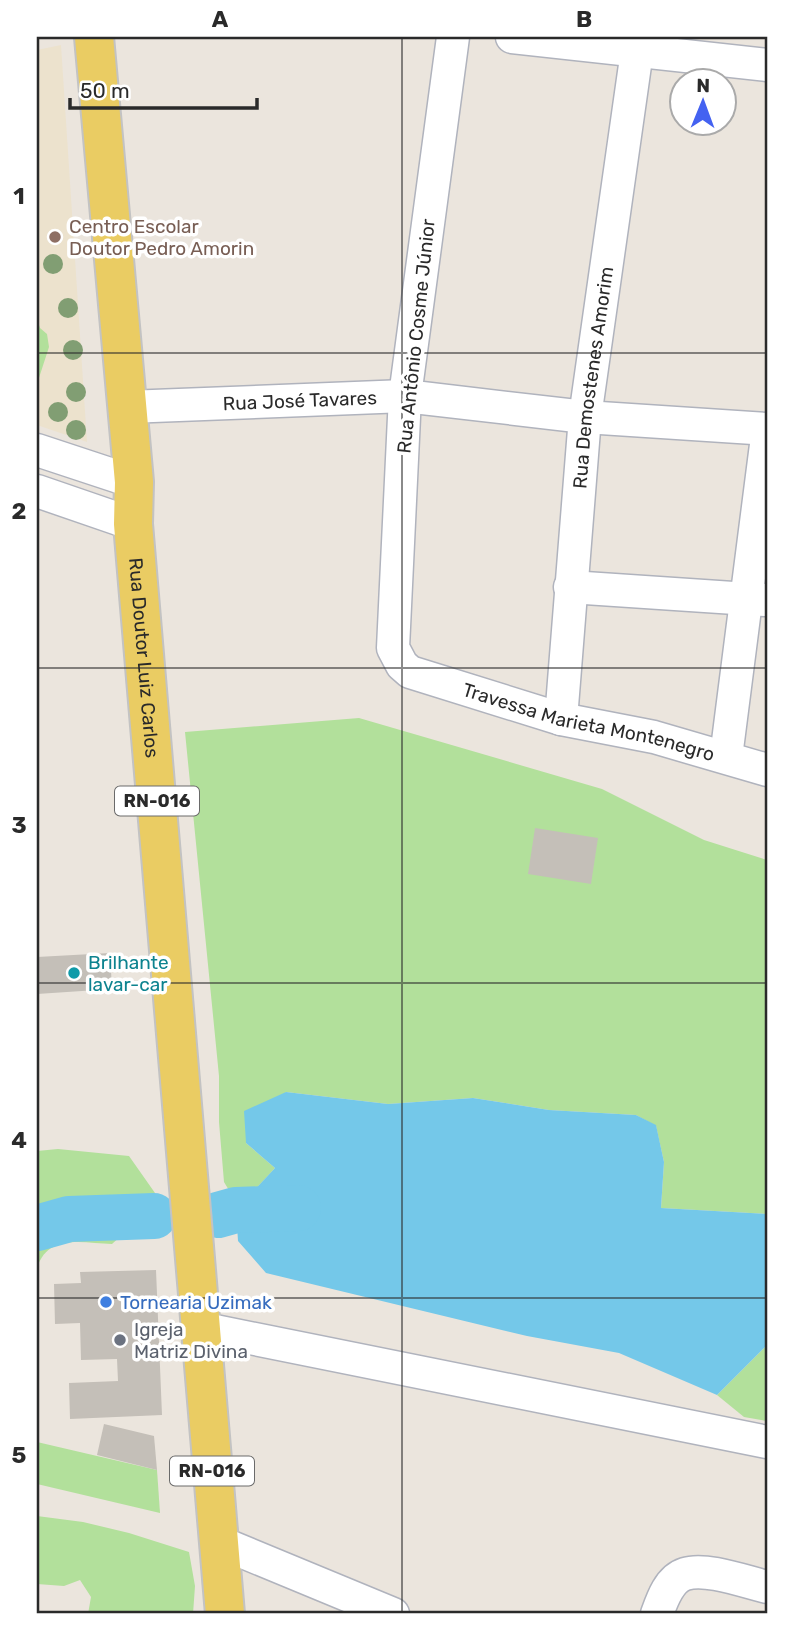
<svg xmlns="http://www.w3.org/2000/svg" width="804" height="1651" viewBox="0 0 804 1651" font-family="Rubik,sans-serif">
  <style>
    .education { fill: #ece2cd }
    .green { fill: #b2e09b }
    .water { fill: #74c8e9 }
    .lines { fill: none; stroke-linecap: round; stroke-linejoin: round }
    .river { stroke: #74c8e9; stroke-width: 46 }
    .building { fill: #c4bfb8 }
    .minor-casing { stroke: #b0b3bd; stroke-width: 35 }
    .major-casing { stroke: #c3c3c3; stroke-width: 42 }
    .minor { stroke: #fff; stroke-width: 32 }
    .major { stroke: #eacc63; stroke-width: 38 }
    .tree { fill: #819e73 }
    .grid { fill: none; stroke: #2a2a2a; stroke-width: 2; stroke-opacity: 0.55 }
    .education-dot { fill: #8d6e63; stroke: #fff; stroke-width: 2.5 }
    .culture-dot { fill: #0f9aa8; stroke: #fff; stroke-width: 2.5 }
    .shop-dot { fill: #3f7fe0; stroke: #fff; stroke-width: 2.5 }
    .worship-dot { fill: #6b7280; stroke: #fff; stroke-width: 2.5 }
    .labels { text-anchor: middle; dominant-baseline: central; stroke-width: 7; stroke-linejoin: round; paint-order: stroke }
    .shield { fill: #fff; stroke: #6a6a6a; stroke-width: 2 }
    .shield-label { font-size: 18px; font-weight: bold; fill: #2a2a2a }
    .education-label { font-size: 19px; fill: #785e54; stroke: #fff; text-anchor: start }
    .street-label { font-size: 19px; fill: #2a2a2a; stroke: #fff }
    .culture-label { font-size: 19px; fill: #0d838f; stroke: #fff; text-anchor: start }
    .shop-label { font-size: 19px; fill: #366cbe; stroke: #fff; text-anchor: start }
    .worship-label { font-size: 19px; fill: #5b616d; stroke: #fff; text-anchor: start }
    .neatline { fill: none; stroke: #2a2a2a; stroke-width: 2.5 }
    .grid-label { font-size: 23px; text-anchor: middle; font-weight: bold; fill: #2a2a2a }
  </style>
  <rect width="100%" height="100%" fill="#ebe5dd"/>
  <polygon class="education" points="61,45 87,442 37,425 37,50"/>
  <g class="green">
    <polygon points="37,319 40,328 47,334 49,347 37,384"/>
    <polygon points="359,718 602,789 704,840 767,860 767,1214 661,1208 664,1162 656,1126 636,1115 549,1110 473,1098 388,1104 286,1092 246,1143 275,1168 239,1207 224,1182 219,1122 219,1076 185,732"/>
    <path d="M 58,1149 L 129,1156 L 155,1193 L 154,1209 C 140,1222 126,1231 112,1244 C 83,1243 48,1233 37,1268 L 37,1151 Z"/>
    <polygon points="767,1345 767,1421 744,1417 717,1395"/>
    <polygon points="37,1442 157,1470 160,1513 37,1484"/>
    <polygon points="37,1516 83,1522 129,1533 189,1552 195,1586 193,1614 88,1614 91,1597 80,1580 64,1586 37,1584"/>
  </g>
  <polygon class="water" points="286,1092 388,1104 473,1098 549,1110 636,1115 656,1125 664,1162 661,1208 767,1214 767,1345 717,1395 619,1353 527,1336 266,1273 238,1241 236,1210 275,1168 246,1143 244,1111"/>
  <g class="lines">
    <g class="river">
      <polyline points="218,1215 236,1210 298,1208"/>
      <polyline points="37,1228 69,1219 154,1216"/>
    </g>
  </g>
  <g class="building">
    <polygon points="535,828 598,838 591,884 528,874"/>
    <polygon points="110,953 112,989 37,994 37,957"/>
    <polygon points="156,1270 162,1415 70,1419 69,1383 118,1381 117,1359 81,1360 80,1323 55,1324 54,1284 81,1283 80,1272"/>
    <polygon points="104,1424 154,1436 157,1470 97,1455"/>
  </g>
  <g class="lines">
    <defs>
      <g id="minor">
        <path id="s1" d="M 453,37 L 405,396 L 393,648 L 402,665 L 410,672 L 561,719 L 654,737 L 767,770"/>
        <polyline points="512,37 767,65"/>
        <path id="s2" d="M 127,407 L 405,396 L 585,417 L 767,429"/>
        <polyline points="37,450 134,482"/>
        <polyline points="37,491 133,524"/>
        <polyline points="570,587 765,600"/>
        <path id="s3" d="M 561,719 L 585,417 L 639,37"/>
        <polyline points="726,757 767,437"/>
        <polyline points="200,1328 767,1442"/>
        <polyline points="219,1542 393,1614"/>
        <path d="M 657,1614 C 662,1600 669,1579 685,1574 C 706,1567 746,1582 767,1587"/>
      </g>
      <g id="major">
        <path id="s4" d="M 94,37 L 134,482 L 133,524 L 225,1614"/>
      </g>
    </defs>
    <use href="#minor" class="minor-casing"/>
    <use href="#major" class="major-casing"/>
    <use href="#minor" class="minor"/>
    <use href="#major" class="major"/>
  </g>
  <g class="tree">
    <circle cx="53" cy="264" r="10"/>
    <circle cx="68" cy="308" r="10"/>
    <circle cx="73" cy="350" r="10"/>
    <circle cx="76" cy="392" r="10"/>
    <circle cx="58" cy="412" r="10"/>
    <circle cx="76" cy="430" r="10"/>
  </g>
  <path class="grid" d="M 402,37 L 402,1614M 37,353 L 767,353M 37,668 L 767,668M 37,983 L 767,983M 37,1298 L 767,1298"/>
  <circle class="education-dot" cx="55" cy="237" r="7"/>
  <circle class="culture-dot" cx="74" cy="973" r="7"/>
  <circle class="shop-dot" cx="106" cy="1302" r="7"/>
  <circle class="worship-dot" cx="120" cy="1340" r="7"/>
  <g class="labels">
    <g class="shield">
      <rect x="115" y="786.5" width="84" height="29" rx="5"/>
      <rect x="170" y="1456.5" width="84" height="29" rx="5"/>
    </g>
    <g class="shield-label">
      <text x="157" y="801">RN-016</text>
      <text x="212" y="1471">RN-016</text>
    </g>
    <g class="education-label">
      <text x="69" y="226">Centro Escolar<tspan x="69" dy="22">Doutor Pedro Amorin</tspan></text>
    </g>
    <g class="street-label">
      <text transform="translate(416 336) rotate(-84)">Rua Antônio Cosme Júnior</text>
      <text stroke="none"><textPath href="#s3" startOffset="343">Rua Demostenes Amorim</textPath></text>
      <text stroke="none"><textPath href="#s2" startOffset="173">Rua José Tavares</textPath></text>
      <text stroke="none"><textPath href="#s4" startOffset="623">Rua Doutor Luiz Carlos</textPath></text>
      <text stroke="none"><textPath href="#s1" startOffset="830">Travessa Marieta Montenegro</textPath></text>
    </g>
    <g class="culture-label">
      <text x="88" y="962">Brilhante<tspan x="88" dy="22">lavar-car</tspan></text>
    </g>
    <g class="shop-label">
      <text x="120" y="1302">Tornearia Uzimak</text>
    </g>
    <g class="worship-label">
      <text x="134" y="1329">Igreja<tspan x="134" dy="22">Matriz Divina</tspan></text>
    </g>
  </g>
  <rect width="804" height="1651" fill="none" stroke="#ffffff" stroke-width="77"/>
  <g transform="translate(703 102) rotate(1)"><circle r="33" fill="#ffffff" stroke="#aaaaaa" stroke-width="2"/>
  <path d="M0-5L12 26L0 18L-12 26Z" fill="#4462f1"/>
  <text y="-10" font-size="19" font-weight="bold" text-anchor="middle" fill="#2a2a2a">N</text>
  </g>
  <path d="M70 98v10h187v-10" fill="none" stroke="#2a2a2a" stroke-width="3.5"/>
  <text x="80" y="98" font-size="21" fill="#2a2a2a" stroke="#ffffff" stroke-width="5" paint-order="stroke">50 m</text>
  <rect x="38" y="38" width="728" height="1574" class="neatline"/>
  <g class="grid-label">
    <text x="220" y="27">A</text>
    <text x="584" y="27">B</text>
    <text x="19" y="204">1</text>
    <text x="19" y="519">2</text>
    <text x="19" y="833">3</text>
    <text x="19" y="1148">4</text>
    <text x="19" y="1463">5</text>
  </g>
</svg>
